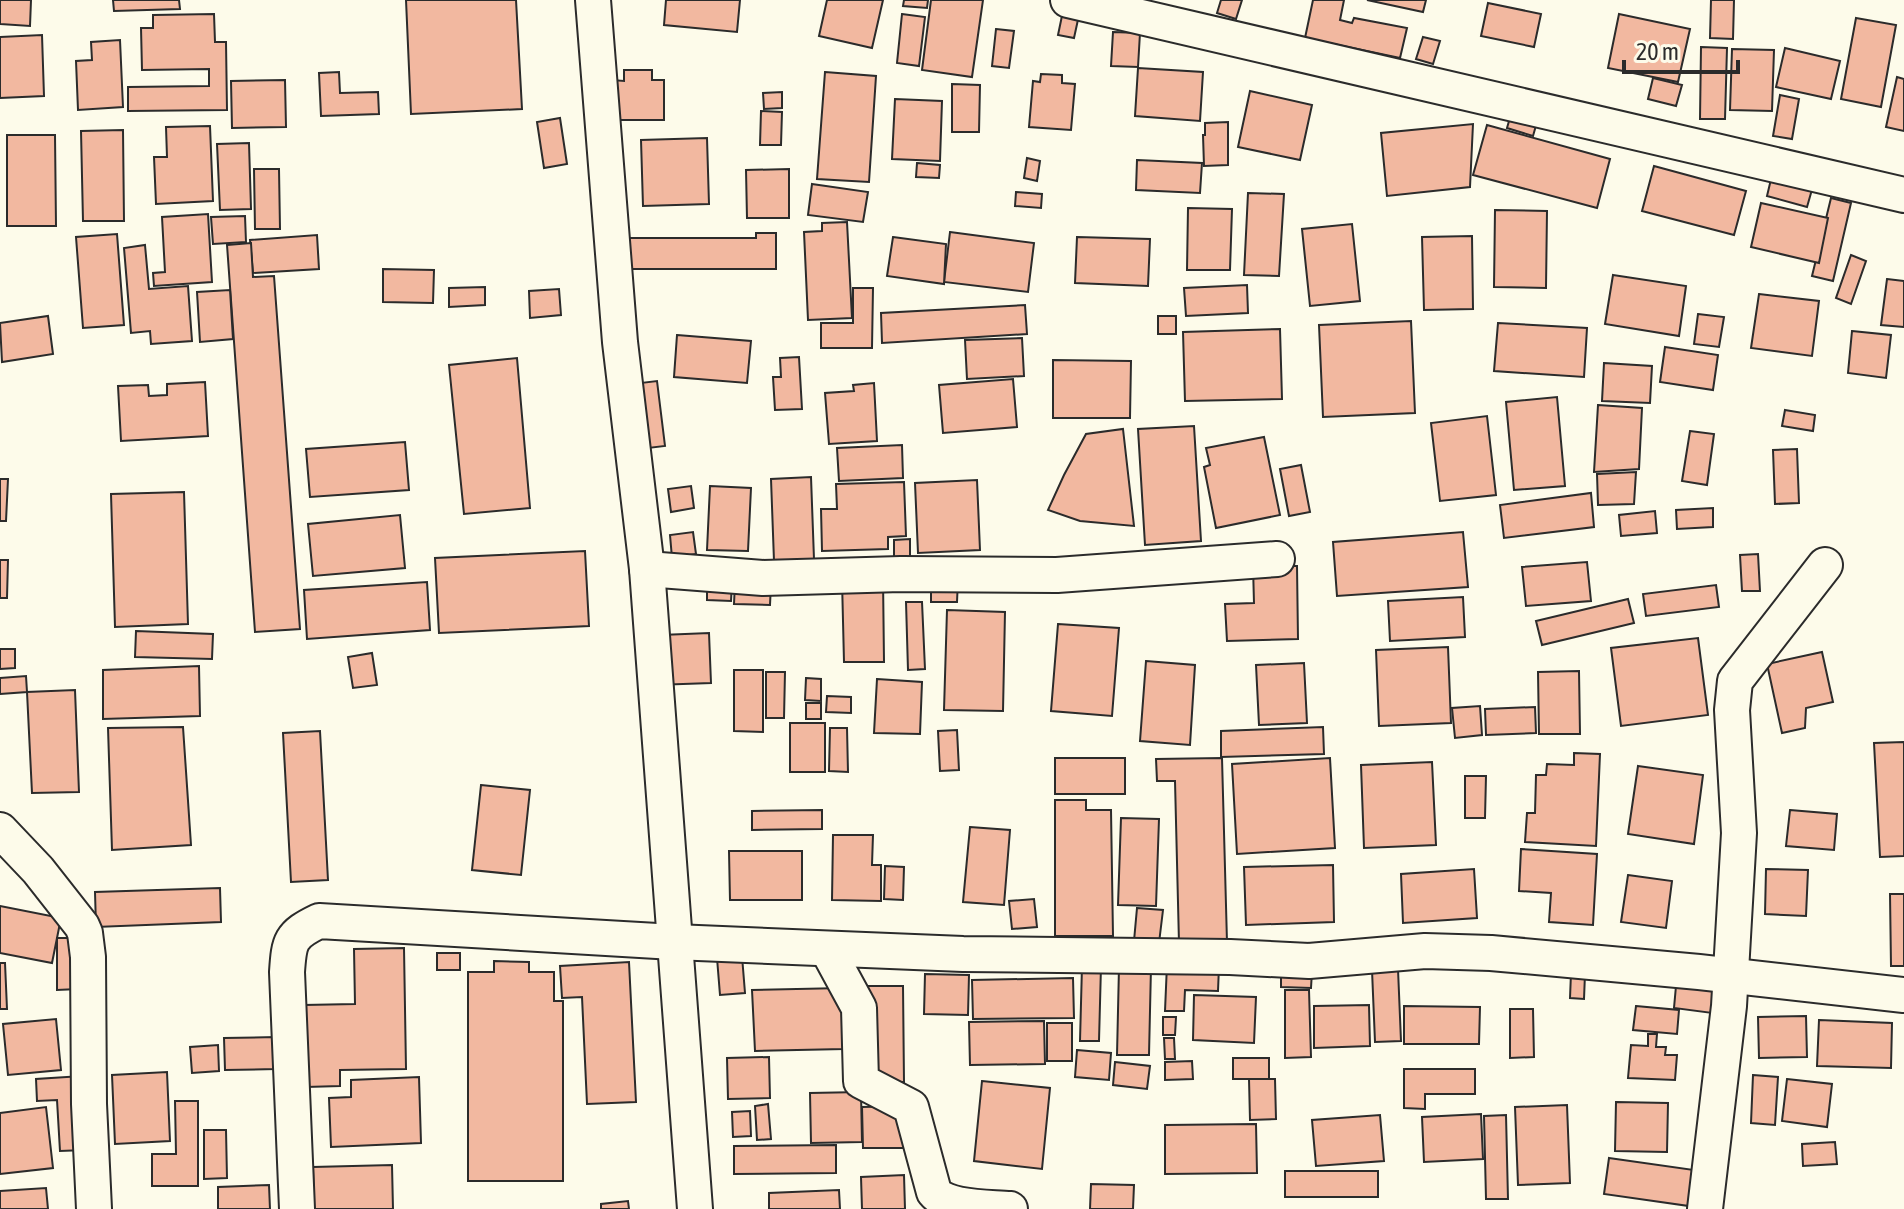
<svg xmlns="http://www.w3.org/2000/svg" width="1904" height="1209" viewBox="0 0 1904 1209" font-family="'Asap Condensed',sans-serif">
  <style>
    .building { fill: #f2b8a0; stroke: #2b2b2b; stroke-width: 2 }
    .lines { fill: none; stroke-linecap: round; stroke-linejoin: round }
    .minor-casing { stroke: #2b2b2b; stroke-width: 38 }
    .minor { stroke: #fdfbea; stroke-width: 34 }
  </style>
  <rect width="100%" height="100%" fill="#fdfbea"/>
  <g class="building">
    <polygon points="0,0 31,0 30,26 0,24"/>
    <polygon points="113,0 179,0 180,9 114,11"/>
    <polygon points="406,0 516,0 522,109 411,114"/>
    <polygon points="666,0 740,0 737,32 664,25"/>
    <polygon points="827,0 883,0 872,48 819,36"/>
    <polygon points="904,0 928,0 927,8 903,6"/>
    <polygon points="931,0 983,0 972,77 922,70"/>
    <polygon points="1221,0 1242,0 1236,19 1217,13"/>
    <polygon points="1313,0 1344,0 1340,20 1352,23 1354,18 1407,28 1400,58 1305,38"/>
    <polygon points="1367,0 1426,0 1423,12"/>
    <polygon points="1711,0 1734,0 1733,39 1710,38"/>
    <polygon points="1488,3 1541,14 1534,47 1481,36"/>
    <polygon points="1063,11 1079,15 1074,38 1058,35"/>
    <polygon points="214,14 215,42 226,42 227,110 128,111 128,87 209,86 209,69 142,70 141,28 153,28 153,15"/>
    <polygon points="902,14 925,17 919,66 897,63"/>
    <polygon points="1619,14 1690,29 1678,82 1608,68"/>
    <polygon points="1856,18 1896,25 1881,107 1841,99"/>
    <polygon points="996,29 1014,31 1009,68 992,66"/>
    <polygon points="1113,32 1140,33 1138,67 1111,66"/>
    <polygon points="42,35 44,96 0,98 0,37"/>
    <polygon points="1423,37 1440,41 1433,64 1416,59"/>
    <polygon points="120,40 123,107 78,110 76,61 92,60 91,42"/>
    <polygon points="1701,47 1727,48 1725,119 1700,119"/>
    <polygon points="1785,48 1840,61 1831,99 1776,87"/>
    <polygon points="1732,49 1774,50 1772,111 1730,110"/>
    <polygon points="1138,68 1203,72 1200,121 1135,116"/>
    <polygon points="624,70 652,70 652,80 664,80 664,120 612,120 612,80 624,81"/>
    <polygon points="339,72 340,93 378,92 379,114 321,116 319,73"/>
    <polygon points="825,72 876,76 869,182 817,179"/>
    <polygon points="1041,74 1062,75 1062,83 1075,84 1071,130 1029,127 1033,81 1040,82"/>
    <polygon points="1897,77 1904,79 1904,131 1886,127"/>
    <polygon points="1653,78 1682,85 1676,106 1648,99"/>
    <polygon points="285,80 286,127 232,128 231,81"/>
    <polygon points="952,84 980,85 979,132 952,132"/>
    <polygon points="1250,91 1312,105 1300,160 1238,147"/>
    <polygon points="782,92 782,108 764,109 763,93"/>
    <polygon points="1780,95 1799,99 1792,139 1773,136"/>
    <polygon points="895,99 942,101 940,161 892,159"/>
    <polygon points="1513,107 1539,115 1533,136 1507,128"/>
    <polygon points="761,111 782,112 781,145 760,145"/>
    <polygon points="560,118 567,164 544,168 537,122"/>
    <polygon points="1228,122 1228,165 1204,166 1203,135 1205,135 1205,123"/>
    <polygon points="1473,124 1470,187 1387,196 1381,133"/>
    <polygon points="1487,125 1610,159 1597,208 1473,175"/>
    <polygon points="210,126 213,201 156,204 154,157 167,157 166,127"/>
    <polygon points="123,130 124,221 83,221 81,131"/>
    <polygon points="7,135 55,135 56,226 7,226"/>
    <polygon points="707,138 709,204 643,206 641,140"/>
    <polygon points="249,143 251,209 220,210 217,144"/>
    <polygon points="1027,158 1040,161 1037,181 1024,178"/>
    <polygon points="1137,160 1202,163 1200,193 1136,190"/>
    <polygon points="917,163 940,165 939,178 916,177"/>
    <polygon points="1654,166 1746,191 1734,235 1642,211"/>
    <polygon points="254,169 279,169 280,229 255,229"/>
    <polygon points="789,169 789,218 747,218 746,170"/>
    <polygon points="1772,175 1813,186 1807,207 1767,196"/>
    <polygon points="812,184 868,192 863,222 808,215"/>
    <polygon points="1016,192 1042,194 1041,208 1015,206"/>
    <polygon points="1248,193 1284,194 1279,276 1244,275"/>
    <polygon points="1831,198 1851,203 1833,281 1812,276"/>
    <polygon points="1761,203 1828,218 1819,263 1751,247"/>
    <polygon points="1188,208 1232,209 1230,270 1187,270"/>
    <polygon points="1495,210 1547,211 1546,288 1494,287"/>
    <polygon points="208,214 212,282 154,286 153,273 165,272 162,217"/>
    <polygon points="245,216 246,242 213,244 211,217"/>
    <polygon points="847,222 852,318 808,320 804,232 822,231 822,223"/>
    <polygon points="1352,224 1360,301 1310,306 1302,229"/>
    <polygon points="950,232 1034,243 1028,292 944,282"/>
    <polygon points="756,233 776,233 776,269 626,269 625,238 756,238"/>
    <polygon points="117,234 124,325 83,328 76,237"/>
    <polygon points="317,235 319,269 253,273 250,240"/>
    <polygon points="1472,236 1473,309 1424,310 1422,237"/>
    <polygon points="893,237 946,244 944,284 887,276"/>
    <polygon points="1077,237 1150,239 1148,286 1075,283"/>
    <polygon points="251,243 253,277 274,276 300,629 255,632 227,245"/>
    <polygon points="145,245 149,289 188,286 192,341 151,344 150,331 131,333 124,248"/>
    <polygon points="1851,255 1866,261 1851,304 1836,298"/>
    <polygon points="383,269 434,270 433,303 383,302"/>
    <polygon points="1613,275 1686,286 1679,336 1605,324"/>
    <polygon points="1887,279 1904,281 1904,327 1881,325"/>
    <polygon points="1247,285 1248,313 1186,316 1184,288"/>
    <polygon points="485,287 485,305 449,307 449,288"/>
    <polygon points="853,288 873,288 872,348 821,348 821,323 853,323"/>
    <polygon points="559,289 561,315 530,318 529,291"/>
    <polygon points="230,290 233,339 200,342 197,292"/>
    <polygon points="1759,294 1819,301 1812,356 1751,348"/>
    <polygon points="1025,305 1027,334 882,343 881,313"/>
    <polygon points="1698,314 1724,317 1719,347 1694,344"/>
    <polygon points="48,316 53,354 2,362 0,323"/>
    <rect x="1158" y="316" width="18" height="18"/>
    <polygon points="1411,321 1415,413 1323,417 1319,325"/>
    <polygon points="1498,323 1587,328 1584,377 1494,371"/>
    <polygon points="1280,329 1282,399 1185,401 1183,332"/>
    <polygon points="1852,331 1891,335 1886,378 1848,373"/>
    <polygon points="677,335 751,341 747,383 674,377"/>
    <polygon points="1022,338 1024,376 967,379 965,340"/>
    <polygon points="1665,347 1718,355 1713,390 1660,382"/>
    <polygon points="799,357 802,409 775,410 773,377 781,377 780,358"/>
    <polygon points="517,358 530,508 464,514 449,365"/>
    <polygon points="1053,360 1131,361 1130,418 1053,418"/>
    <polygon points="1604,363 1652,366 1650,403 1602,401"/>
    <polygon points="1013,379 1017,427 943,433 939,385"/>
    <polygon points="657,381 665,446 640,449 632,384"/>
    <polygon points="205,382 208,436 121,441 118,386 148,385 149,396 167,395 167,384"/>
    <polygon points="874,383 877,441 829,444 825,393 854,391 853,385"/>
    <polygon points="1557,397 1565,486 1514,490 1506,402"/>
    <polygon points="1598,405 1642,408 1639,469 1594,472"/>
    <polygon points="1785,410 1815,415 1813,431 1782,426"/>
    <polygon points="1487,416 1496,495 1440,501 1431,423"/>
    <polygon points="1194,426 1201,541 1145,545 1138,429"/>
    <polygon points="1123,429 1134,526 1080,521 1048,510 1064,475 1086,434"/>
    <polygon points="1690,431 1714,434 1707,485 1682,481"/>
    <polygon points="1264,437 1280,515 1216,528 1204,467 1210,465 1206,448"/>
    <polygon points="405,442 409,490 310,497 306,449"/>
    <polygon points="902,445 903,478 839,481 837,448"/>
    <polygon points="1797,449 1799,503 1775,504 1773,450"/>
    <polygon points="1301,465 1310,512 1289,516 1280,469"/>
    <polygon points="1636,472 1634,504 1598,505 1597,474"/>
    <polygon points="811,477 814,559 774,561 771,479"/>
    <polygon points="0,479 8,479 6,521 0,521"/>
    <polygon points="977,480 980,550 918,553 915,483"/>
    <polygon points="904,482 906,536 888,537 888,549 822,551 821,509 837,509 836,484"/>
    <polygon points="691,486 694,508 671,512 668,489"/>
    <polygon points="710,486 751,488 748,551 707,550"/>
    <polygon points="184,492 188,624 115,627 111,494"/>
    <polygon points="1591,493 1594,527 1504,538 1500,505"/>
    <polygon points="1713,508 1713,527 1677,529 1676,510"/>
    <polygon points="1655,511 1657,533 1621,536 1619,515"/>
    <polygon points="400,515 405,568 313,576 308,524"/>
    <polygon points="693,532 696,554 672,558 670,535"/>
    <polygon points="1463,532 1468,587 1337,596 1333,542"/>
    <polygon points="910,539 910,560 894,561 894,540"/>
    <polygon points="585,551 589,626 439,633 435,558"/>
    <polygon points="1758,554 1760,591 1742,591 1740,555"/>
    <polygon points="0,560 8,560 7,598 0,598"/>
    <polygon points="1587,562 1591,601 1526,606 1522,567"/>
    <polygon points="1253,566 1297,566 1298,639 1227,641 1225,604 1254,603"/>
    <polygon points="883,578 884,662 844,662 842,580"/>
    <polygon points="931,579 958,579 957,602 931,602"/>
    <polygon points="427,582 430,630 307,639 304,590"/>
    <polygon points="707,582 732,583 731,601 707,600"/>
    <polygon points="735,583 771,584 770,605 734,604"/>
    <polygon points="1716,585 1719,607 1646,616 1643,594"/>
    <polygon points="1463,597 1465,637 1390,641 1388,601"/>
    <polygon points="1628,599 1634,623 1542,645 1536,621"/>
    <polygon points="906,602 922,602 925,669 908,670"/>
    <polygon points="947,610 1005,612 1003,711 944,710"/>
    <polygon points="1058,624 1119,628 1112,716 1051,711"/>
    <polygon points="136,631 213,634 212,659 135,657"/>
    <polygon points="709,633 711,683 655,685 661,635"/>
    <polygon points="1698,638 1708,715 1621,726 1611,648"/>
    <polygon points="1448,647 1451,723 1379,726 1376,650"/>
    <polygon points="0,649 15,649 15,668 0,669"/>
    <polygon points="1822,652 1833,702 1806,708 1805,728 1782,733 1767,664"/>
    <polygon points="372,653 377,685 353,688 348,657"/>
    <polygon points="1146,661 1195,665 1190,745 1140,741"/>
    <polygon points="1304,663 1307,723 1259,725 1256,665"/>
    <polygon points="199,666 200,716 103,719 103,670"/>
    <polygon points="734,670 763,670 763,732 734,731"/>
    <polygon points="1579,671 1580,734 1539,734 1538,672"/>
    <polygon points="766,672 785,672 784,718 766,718"/>
    <polygon points="26,676 27,692 0,694 0,678"/>
    <polygon points="806,678 821,679 821,701 805,700"/>
    <polygon points="877,679 922,682 920,734 874,733"/>
    <polygon points="75,690 79,792 32,793 27,692"/>
    <polygon points="827,696 851,697 851,713 826,712"/>
    <rect x="806" y="703" width="15" height="16"/>
    <polygon points="1480,706 1482,735 1455,738 1452,708"/>
    <polygon points="1535,707 1536,733 1486,735 1485,709"/>
    <rect x="790" y="723" width="35" height="49"/>
    <polygon points="183,727 191,845 112,850 108,728"/>
    <polygon points="1323,727 1324,754 1221,757 1221,731"/>
    <polygon points="830,728 847,728 848,772 829,771"/>
    <polygon points="957,730 959,770 940,771 938,731"/>
    <polygon points="320,731 328,880 291,882 283,733"/>
    <polygon points="1904,742 1904,856 1880,857 1874,743"/>
    <polygon points="1574,753 1600,754 1596,846 1525,842 1527,813 1535,813 1536,775 1546,775 1547,764 1574,765"/>
    <rect x="1055" y="758" width="70" height="36"/>
    <polygon points="1222,758 1227,942 1179,943 1175,781 1157,781 1156,759"/>
    <polygon points="1330,758 1335,848 1237,854 1232,764"/>
    <polygon points="1432,762 1436,845 1364,848 1361,765"/>
    <polygon points="1638,766 1703,775 1694,844 1628,834"/>
    <polygon points="1465,776 1486,776 1485,818 1465,818"/>
    <polygon points="481,785 530,790 521,875 472,870"/>
    <polygon points="1055,800 1086,800 1086,810 1111,810 1113,936 1055,936"/>
    <polygon points="822,810 822,829 752,830 752,811"/>
    <polygon points="1790,810 1837,814 1834,850 1786,846"/>
    <polygon points="1121,818 1159,819 1156,906 1118,905"/>
    <polygon points="970,827 1010,830 1004,905 963,902"/>
    <polygon points="833,835 873,835 872,865 881,865 881,901 832,900"/>
    <polygon points="1521,849 1597,854 1593,925 1549,922 1551,893 1519,891"/>
    <polygon points="729,851 802,851 802,900 730,900"/>
    <polygon points="1333,865 1334,922 1246,925 1244,867"/>
    <polygon points="885,866 904,867 903,900 884,899"/>
    <polygon points="1474,869 1477,918 1403,923 1401,874"/>
    <polygon points="1766,869 1808,870 1806,916 1765,914"/>
    <polygon points="1628,875 1672,881 1666,928 1621,922"/>
    <polygon points="220,888 221,922 96,927 95,892"/>
    <polygon points="1890,894 1904,894 1904,966 1891,966"/>
    <polygon points="1034,899 1037,927 1012,929 1009,901"/>
    <polygon points="0,906 61,918 52,963 0,953"/>
    <polygon points="1137,908 1163,910 1159,943 1134,941"/>
    <polygon points="57,938 79,938 78,989 57,990"/>
    <polygon points="404,948 406,1069 340,1070 340,1086 306,1087 304,1005 355,1004 354,949"/>
    <rect x="437" y="953" width="23" height="17"/>
    <polygon points="742,956 745,993 720,995 717,958"/>
    <polygon points="494,961 529,962 529,972 554,972 554,1001 563,1001 563,1181 468,1181 468,972 494,972"/>
    <polygon points="629,962 636,1102 587,1104 582,997 562,998 560,966"/>
    <polygon points="0,963 5,963 7,1009 0,1009"/>
    <polygon points="1167,964 1219,966 1218,991 1185,990 1184,1011 1165,1011"/>
    <polygon points="1082,966 1101,966 1099,1041 1080,1041"/>
    <polygon points="1119,967 1151,967 1149,1055 1117,1055"/>
    <polygon points="1398,969 1401,1041 1375,1042 1372,970"/>
    <polygon points="1281,971 1312,971 1311,988 1281,987"/>
    <polygon points="1571,973 1585,974 1584,999 1570,998"/>
    <polygon points="925,974 969,975 968,1015 924,1014"/>
    <polygon points="1073,978 1074,1018 973,1019 972,980"/>
    <polygon points="867,986 903,986 904,1082 868,1082"/>
    <polygon points="1676,986 1715,990 1712,1013 1674,1008"/>
    <polygon points="843,988 844,1049 755,1051 752,990"/>
    <polygon points="1285,990 1309,990 1311,1057 1285,1058"/>
    <polygon points="1194,995 1256,997 1254,1043 1193,1040"/>
    <polygon points="1369,1005 1370,1046 1314,1048 1314,1006"/>
    <polygon points="1404,1006 1480,1007 1479,1044 1404,1044"/>
    <polygon points="1636,1006 1679,1010 1677,1034 1633,1030"/>
    <polygon points="1510,1009 1533,1009 1534,1057 1510,1058"/>
    <polygon points="1806,1016 1807,1057 1759,1058 1758,1017"/>
    <polygon points="1163,1017 1176,1017 1175,1035 1163,1035"/>
    <polygon points="56,1019 61,1070 8,1075 3,1024"/>
    <polygon points="1819,1020 1892,1023 1891,1068 1817,1066"/>
    <polygon points="1044,1021 1045,1064 970,1065 969,1022"/>
    <rect x="1047" y="1023" width="25" height="38"/>
    <polygon points="1648,1034 1657,1034 1656,1047 1666,1047 1665,1055 1677,1055 1675,1080 1628,1078 1631,1045 1648,1046"/>
    <polygon points="276,1037 276,1069 225,1070 224,1038"/>
    <polygon points="1164,1038 1174,1038 1175,1059 1165,1059"/>
    <polygon points="218,1045 219,1071 192,1073 190,1047"/>
    <polygon points="1077,1050 1111,1053 1109,1080 1075,1077"/>
    <polygon points="769,1057 770,1098 728,1099 727,1058"/>
    <rect x="1233" y="1058" width="36" height="21"/>
    <polygon points="1192,1061 1193,1079 1165,1080 1165,1062"/>
    <polygon points="1115,1062 1150,1066 1147,1089 1113,1085"/>
    <polygon points="1404,1069 1475,1069 1475,1094 1425,1094 1425,1109 1404,1108"/>
    <polygon points="167,1072 170,1141 115,1144 112,1075"/>
    <polygon points="1753,1075 1778,1077 1775,1125 1751,1123"/>
    <polygon points="82,1076 85,1150 60,1151 57,1100 37,1101 36,1079"/>
    <polygon points="419,1077 421,1143 331,1147 329,1098 351,1097 351,1080"/>
    <polygon points="1249,1079 1275,1079 1276,1119 1250,1120"/>
    <polygon points="1787,1079 1832,1084 1827,1127 1782,1121"/>
    <polygon points="982,1081 1050,1088 1042,1169 974,1161"/>
    <polygon points="861,1092 862,1142 811,1143 810,1093"/>
    <polygon points="175,1101 198,1101 198,1186 152,1186 152,1154 176,1154"/>
    <polygon points="1616,1102 1668,1103 1667,1152 1615,1151"/>
    <polygon points="768,1104 771,1139 757,1140 755,1106"/>
    <polygon points="1567,1105 1570,1183 1518,1185 1515,1107"/>
    <polygon points="905,1106 906,1148 863,1148 862,1107"/>
    <polygon points="46,1107 53,1168 0,1174 0,1113"/>
    <polygon points="750,1111 751,1136 733,1137 732,1112"/>
    <polygon points="1481,1114 1483,1159 1424,1162 1422,1117"/>
    <polygon points="1380,1115 1384,1161 1316,1166 1312,1120"/>
    <polygon points="1506,1115 1508,1199 1486,1199 1484,1116"/>
    <polygon points="1256,1124 1257,1173 1165,1174 1165,1125"/>
    <polygon points="204,1130 226,1130 227,1178 204,1179"/>
    <polygon points="1835,1142 1837,1164 1803,1166 1802,1144"/>
    <polygon points="836,1145 836,1173 734,1174 734,1146"/>
    <polygon points="1609,1158 1701,1171 1696,1207 1604,1194"/>
    <polygon points="392,1165 393,1209 314,1209 313,1167"/>
    <rect x="1285" y="1171" width="93" height="26"/>
    <polygon points="904,1175 905,1209 862,1209 861,1177"/>
    <polygon points="1091,1184 1134,1185 1133,1209 1090,1209"/>
    <polygon points="269,1185 270,1209 218,1209 218,1187"/>
    <polygon points="46,1188 48,1209 0,1209 0,1191"/>
    <polygon points="839,1190 840,1209 769,1209 769,1193"/>
    <polygon points="628,1201 629,1209 601,1209 601,1204"/>
  </g>
  <g class="lines">
    <defs>
      <g id="minor">
        <polyline points="593,0 620,342 647,569 695,1209"/>
        <polyline points="1068,0 1904,195"/>
        <polyline points="647,569 763,578 901,574 1057,575 1277,559"/>
        <polyline points="0,830 38,870 82,926 85,933 88,957 89,1104 94,1209"/>
        <path d="M 827,949 L 859,1008 L 861,1081 L 911,1107 L 934,1192 C 948,1209 988,1207 1010,1209"/>
        <path d="M 297,1209 L 287,972 C 289,941 290,935 319,921 L 674,942 L 963,954 L 1230,957 L 1309,961 L 1425,951 L 1491,953 L 1699,972 L 1904,995"/>
        <polyline points="1705,1209 1729,1006 1739,833 1732,710 1735,681 1825,565"/>
      </g>
    </defs>
    <use href="#minor" class="minor-casing"/>
    <use href="#minor" class="minor"/>
  </g>
  <path d="M1624 60v12h114v-12" fill="none" stroke="#2b2b2b" stroke-width="4"/>
  <text x="1636" y="60" font-size="24" fill="#2b2b2b" stroke="#fdfbea" stroke-width="6" paint-order="stroke">20 m</text>
</svg>
